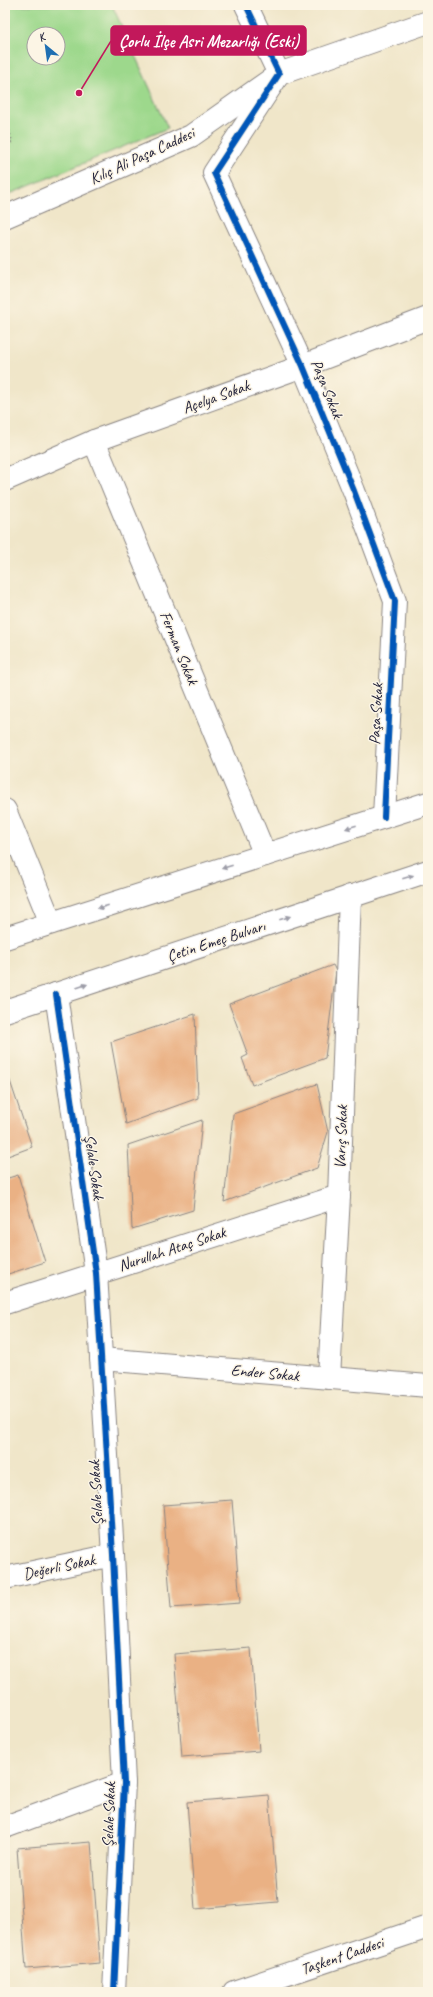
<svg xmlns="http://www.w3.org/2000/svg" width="433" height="1997" viewBox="0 0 433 1997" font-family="Caveat,sans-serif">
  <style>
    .green { fill: #9dd88c; stroke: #607d64; fill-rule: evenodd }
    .building { fill: #eab184 }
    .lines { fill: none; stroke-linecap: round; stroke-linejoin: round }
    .minor-casing { stroke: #898482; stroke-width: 24 }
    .tertiary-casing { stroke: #898482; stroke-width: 24 }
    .primary-casing { stroke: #898482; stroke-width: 24 }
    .path { stroke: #898482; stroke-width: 2.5; stroke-dasharray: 1 3; stroke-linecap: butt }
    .minor { stroke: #fff; stroke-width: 22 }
    .tertiary { stroke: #fff; stroke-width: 22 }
    .primary { stroke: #fff; stroke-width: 22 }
    .cycleway-casing { stroke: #fcf5e5; stroke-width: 8 }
    .cycleway { stroke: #0057b8; stroke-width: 6 }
    .oneway { fill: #9c9ca7 }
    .labels { text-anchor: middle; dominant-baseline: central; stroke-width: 3; stroke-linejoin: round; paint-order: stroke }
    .street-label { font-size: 16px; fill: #22223b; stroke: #fcf5e5 }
    .leader { fill: none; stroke: #c2185b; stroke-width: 1.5 }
    .callout-dot { fill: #c2185b; stroke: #fcf5e5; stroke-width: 1.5 }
    .callout { fill: #c2185b; stroke: #c2185b; stroke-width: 1.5 }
    .callout-label { font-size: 17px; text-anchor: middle; font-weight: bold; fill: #fff }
  </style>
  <rect width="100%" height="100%" fill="#fcf5e5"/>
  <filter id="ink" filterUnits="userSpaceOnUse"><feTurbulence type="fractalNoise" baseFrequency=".025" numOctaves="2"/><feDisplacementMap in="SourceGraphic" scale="8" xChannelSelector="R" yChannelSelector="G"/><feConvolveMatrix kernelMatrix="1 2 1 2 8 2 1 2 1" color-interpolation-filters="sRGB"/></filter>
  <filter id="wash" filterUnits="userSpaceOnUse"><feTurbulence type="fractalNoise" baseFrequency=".012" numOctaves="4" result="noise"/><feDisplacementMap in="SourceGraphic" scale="16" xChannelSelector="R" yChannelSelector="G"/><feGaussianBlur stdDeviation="0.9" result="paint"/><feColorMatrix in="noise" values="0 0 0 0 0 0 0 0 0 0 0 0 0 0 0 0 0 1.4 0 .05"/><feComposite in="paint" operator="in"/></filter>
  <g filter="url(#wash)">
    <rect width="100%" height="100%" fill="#f0e6c9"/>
    <path class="green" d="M 5,5 L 112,5 L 168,128 L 5,196 ZM 34,34 L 58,34 L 58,58 L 34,58 Z"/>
    <g id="blocks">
      <g class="building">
        <polygon points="333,965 336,971 325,1058 252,1085 242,1058 248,1055 229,1004"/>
        <polygon points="195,1014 198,1098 126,1124 111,1042"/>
        <polygon points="8,1075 32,1147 5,1157 5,1076"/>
        <polygon points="317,1084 328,1132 317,1168 224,1202 233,1114"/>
        <polygon points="202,1120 193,1210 132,1229 128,1145"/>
        <polygon points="18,1175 45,1262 5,1275 5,1179"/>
        <polygon points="232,1500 240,1603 171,1608 163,1505"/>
        <polygon points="251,1648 259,1751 182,1757 174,1654"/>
        <polygon points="269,1795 278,1902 195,1909 187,1802"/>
        <polygon points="91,1842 100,1963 26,1969 17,1848"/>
      </g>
    </g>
  </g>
  <g filter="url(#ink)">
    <use href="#blocks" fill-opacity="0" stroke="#898482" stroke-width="1"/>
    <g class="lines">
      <defs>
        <g id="minor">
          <polyline points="246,5 279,74 214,173 303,366 354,491 395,601 384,817"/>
          <polyline points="94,441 265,855"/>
          <polyline points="5,480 94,441 303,366 428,318"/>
          <polyline points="5,810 51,923"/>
          <polyline points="56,994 96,1273 113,1555 124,1783 114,1992"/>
          <polyline points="5,1303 339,1196"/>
          <polyline points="101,1359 428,1386"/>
          <polyline points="329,1378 339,1196 350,896"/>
          <polyline points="5,1578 113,1555"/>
          <polyline points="5,1827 124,1783"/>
        </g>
        <g id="tertiary">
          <polyline points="5,217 191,136 279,74 428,22"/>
          <polyline points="234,1992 428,1927"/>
        </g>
        <g id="primary">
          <polyline points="5,938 428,803"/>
          <polyline points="5,1011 428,871"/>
        </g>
      </defs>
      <use href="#minor" class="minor-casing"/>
      <use href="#tertiary" class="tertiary-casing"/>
      <use href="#primary" class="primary-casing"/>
      <polyline class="path" points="5,115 12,142 5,144"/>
      <use href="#minor" class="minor"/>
      <use href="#tertiary" class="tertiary"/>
      <use href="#primary" class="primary"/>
      <defs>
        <g id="cycleway">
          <polyline points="246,5 279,74 214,173 303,366 354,491 395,601 384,817"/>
          <polyline points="56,994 96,1273 113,1555 124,1783 114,1992"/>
        </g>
      </defs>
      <use href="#cycleway" class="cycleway-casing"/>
      <use href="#cycleway" class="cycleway"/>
    </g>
    <defs><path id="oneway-solid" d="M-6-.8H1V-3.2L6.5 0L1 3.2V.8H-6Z"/></defs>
    <g class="oneway">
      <use href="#oneway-solid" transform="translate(351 827) rotate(162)"/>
      <use href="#oneway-solid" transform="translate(227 867) rotate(162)"/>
      <use href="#oneway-solid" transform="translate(408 877) rotate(-18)"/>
      <use href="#oneway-solid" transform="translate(103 907) rotate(163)"/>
      <use href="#oneway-solid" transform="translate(285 918) rotate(-18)"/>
      <use href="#oneway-solid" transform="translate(82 986) rotate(-19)"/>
    </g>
  </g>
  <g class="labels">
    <g class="street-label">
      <text transform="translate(142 156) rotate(-25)">Kılıç Ali Paşa Caddesi</text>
      <text transform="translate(327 389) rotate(68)">Paşa Sokak</text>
      <text transform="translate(216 397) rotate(-20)">Açelya Sokak</text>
      <text transform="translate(179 648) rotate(68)">Ferman Sokak</text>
      <text transform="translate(376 714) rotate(-87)">Paşa Sokak</text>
      <text transform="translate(216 941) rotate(-18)">Çetin Emeç Bulvarı</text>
      <text transform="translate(341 1137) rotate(-88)">Varış Sokak</text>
      <text transform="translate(94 1167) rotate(82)">Şelale Sokak</text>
      <text transform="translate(172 1249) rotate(-18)">Nurullah Ataç Sokak</text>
      <text transform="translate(265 1373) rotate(5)">Ender Sokak</text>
      <text transform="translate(96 1493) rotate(-93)">Şelale Sokak</text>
      <text transform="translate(59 1567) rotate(-12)">Değerli Sokak</text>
      <text transform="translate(109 1815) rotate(-88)">Şelale Sokak</text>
      <text transform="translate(342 1956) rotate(-19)">Taşkent Caddesi</text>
    </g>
  </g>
  <path class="leader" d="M79 93L111 41"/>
  <circle class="callout-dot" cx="79" cy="93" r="4"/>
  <rect class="callout" x="111" y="26" width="195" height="29" rx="4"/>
  <g class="callout-label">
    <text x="209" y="47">Çorlu İlçe Asri Mezarlığı (Eski)</text>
  </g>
  <rect width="433" height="1997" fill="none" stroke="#fcf5e5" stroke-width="20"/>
  <g transform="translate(46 46) rotate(331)"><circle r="19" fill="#fcf5e5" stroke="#a5a1a1"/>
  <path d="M0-3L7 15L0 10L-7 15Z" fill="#1f6fb2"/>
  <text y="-6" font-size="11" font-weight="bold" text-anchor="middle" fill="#22223b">K</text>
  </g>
</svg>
